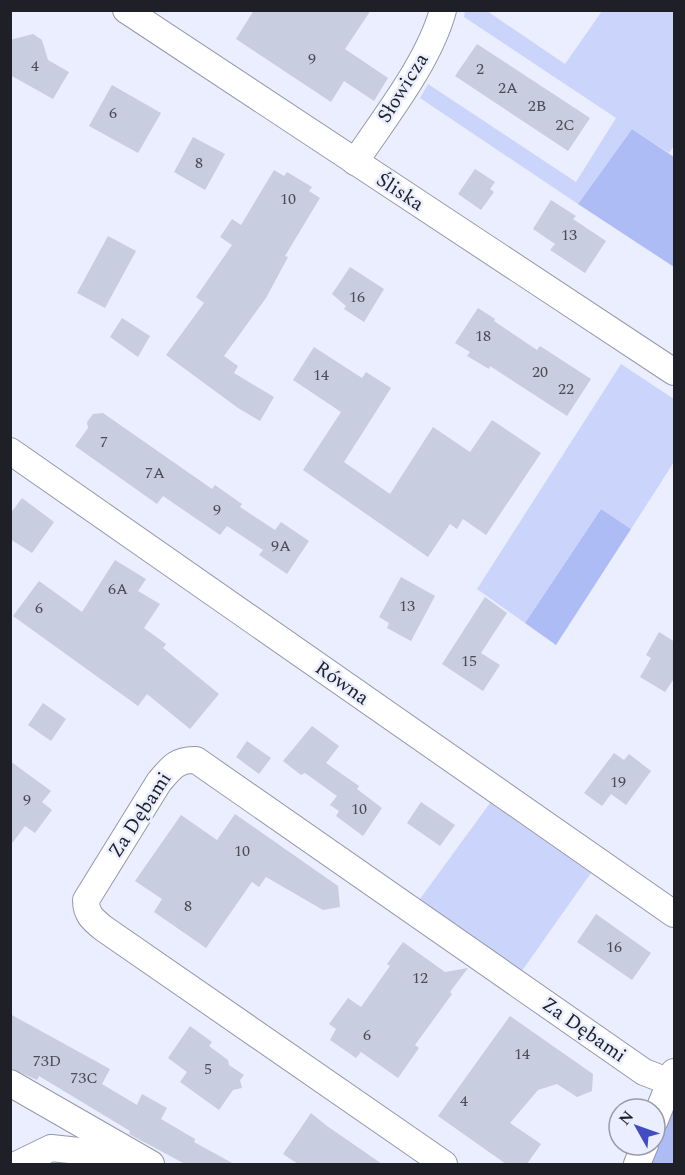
<svg xmlns="http://www.w3.org/2000/svg" width="685" height="1175" viewBox="0 0 685 1175" font-family="Spectral,serif">
  <style>
    .green { fill: #cbd5fc }
    .forest { fill: #aebcf6 }
    .building { fill: #c8cddf }
    .lines { fill: none; stroke-linecap: round; stroke-linejoin: round }
    .minor-casing { stroke: #9498aa; stroke-width: 28 }
    .minor { stroke: #fff; stroke-width: 26 }
    .labels { text-anchor: middle; dominant-baseline: central; stroke-width: 5; stroke-linejoin: round; paint-order: stroke }
    .number-label { font-size: 16px; fill: #494b55 }
    .street-label { font-size: 20px; fill: #1f2027; stroke: #eaeefe }
  </style>
  <rect width="100%" height="100%" fill="#eaeefe"/>
  <g class="green">
    <polygon points="465,11 487,11 565,64 602,11 674,11 674,146 669,153 632,129 578,204 420,98 428,84 576,182 616,118 464,17"/>
    <polygon points="621,364 674,399 674,462 631,529 601,509 525,623 477,589"/>
    <polygon points="490,803 591,873 519,975 417,903"/>
  </g>
  <g class="forest">
    <polygon points="632,129 674,157 674,267 578,204"/>
    <polygon points="601,509 631,529 556,645 525,623"/>
    <polygon points="674,1095 674,1164 647,1164"/>
  </g>
  <g class="building">
    <polygon points="254,10 371,10 345,49 388,78 374,101 344,81 331,102 236,39"/>
    <polygon points="33,34 42,40 48,60 69,72 53,99 10,75 10,40"/>
    <polygon points="477,44 590,118 568,151 455,76"/>
    <polygon points="112,85 161,113 138,153 89,126"/>
    <polygon points="193,137 225,154 205,190 174,172"/>
    <polygon points="475,169 495,182 490,189 494,192 481,210 458,194"/>
    <polygon points="274,170 284,176 287,172 312,187 309,191 320,198 285,256 288,257 266,298 224,356 238,366 234,373 274,397 260,421 238,408 166,355 204,303 196,297 232,245 220,237 232,219 241,225"/>
    <polygon points="551,200 576,216 573,219 606,241 585,273 550,250 555,244 533,229"/>
    <polygon points="108,236 136,251 105,308 77,293"/>
    <polygon points="350,267 384,289 364,322 344,309 346,306 332,294"/>
    <polygon points="478,308 495,319 494,321 537,350 540,346 591,379 567,416 490,366 489,369 467,356 470,352 455,343"/>
    <polygon points="122,318 150,336 138,357 110,337"/>
    <polygon points="314,347 362,378 366,372 391,388 344,462 390,494 433,427 470,452 492,420 541,453 486,535 463,519 457,529 450,524 428,557 303,470 341,412 293,380"/>
    <polygon points="103,413 212,489 215,485 242,504 240,507 275,530 281,522 309,541 287,574 259,555 263,550 227,526 220,535 163,496 157,504 75,446 88,428 87,422 93,414"/>
    <polygon points="22,498 54,522 32,553 10,539 10,514"/>
    <polygon points="115,560 146,579 138,591 160,604 144,628 166,644 163,648 219,694 190,729 147,694 138,706 13,616 39,581 82,612"/>
    <polygon points="401,577 435,596 411,641 387,628 389,623 379,617"/>
    <polygon points="485,597 507,613 481,653 500,665 483,691 442,664"/>
    <polygon points="659,632 675,642 675,677 665,692 640,677 651,658 646,655"/>
    <polygon points="43,703 66,719 51,741 28,725"/>
    <polygon points="312,726 339,746 326,763 359,786 357,789 382,808 363,836 336,816 339,811 330,805 337,796 305,773 301,775 283,761"/>
    <polygon points="247,741 271,758 259,774 236,757"/>
    <polygon points="614,753 624,760 629,754 651,771 626,805 611,794 602,806 584,793"/>
    <polygon points="10,761 51,791 42,802 52,810 35,833 25,826 10,846"/>
    <polygon points="421,802 455,825 440,846 407,823"/>
    <polygon points="235,814 338,886 340,907 323,910 266,877 259,887 252,882 206,948 154,912 162,899 135,881 181,815 217,840"/>
    <polygon points="596,914 651,953 632,980 577,942"/>
    <polygon points="403,942 445,972 468,968 450,992 452,994 415,1045 419,1048 398,1078 361,1052 356,1058 330,1040 336,1029 329,1024 348,998 361,1007 390,966 387,964"/>
    <polygon points="10,1014 110,1069 102,1084 137,1105 142,1094 167,1108 161,1119 195,1139 194,1142 234,1164 185,1164 129,1134 130,1131 39,1076 37,1080 10,1068"/>
    <polygon points="510,1016 593,1074 592,1091 577,1097 557,1084 538,1090 510,1123 541,1144 527,1164 506,1164 438,1116"/>
    <polygon points="190,1026 212,1042 209,1046 228,1060 229,1065 244,1075 240,1080 242,1088 233,1090 219,1110 180,1082 187,1072 168,1058"/>
    <polygon points="311,1113 327,1126 382,1164 298,1164 283,1154"/>
  </g>
  <g class="lines">
    <defs>
      <g id="minor">
        <polyline points="126,10 674,372"/>
        <path d="M 355,162 C 385,117 429,62 443,10"/>
        <polyline points="10,451 674,914"/>
        <polyline points="10,1083 151,1164"/>
        <polyline points="655,1120 674,1072"/>
        <polyline points="18,1164 51,1148 107,1154 128,1164"/>
        <path d="M 444,1164 L 103,928 C 92,919 86,914 86,900 L 159,782 C 171,768 177,759 196,760 L 644,1072 L 670,1082"/>
        <polyline points="637,1164 645,1145"/>
      </g>
    </defs>
    <use href="#minor" class="minor-casing"/>
    <use href="#minor" class="minor"/>
  </g>
  <g class="labels">
    <g class="number-label">
      <text x="312" y="59">9</text>
      <text x="35" y="66">4</text>
      <text x="480" y="69">2</text>
      <text x="508" y="88">2A</text>
      <text x="537" y="106">2B</text>
      <text x="113" y="113">6</text>
      <text x="565" y="125">2C</text>
      <text x="199" y="163">8</text>
      <text x="288" y="199">10</text>
      <text x="569" y="235">13</text>
      <text x="357" y="297">16</text>
      <text x="483" y="336">18</text>
      <text x="540" y="372">20</text>
      <text x="321" y="375">14</text>
      <text x="566" y="389">22</text>
      <text x="104" y="442">7</text>
      <text x="155" y="473">7A</text>
      <text x="217" y="510">9</text>
      <text x="281" y="546">9A</text>
      <text x="118" y="589">6A</text>
      <text x="407" y="606">13</text>
      <text x="39" y="608">6</text>
      <text x="469" y="661">15</text>
      <text x="618" y="782">19</text>
      <text x="27" y="800">9</text>
      <text x="359" y="809">10</text>
      <text x="242" y="851">10</text>
      <text x="188" y="906">8</text>
      <text x="614" y="947">16</text>
      <text x="420" y="978">12</text>
      <text x="367" y="1035">6</text>
      <text x="522" y="1054">14</text>
      <text x="47" y="1061">73D</text>
      <text x="208" y="1069">5</text>
      <text x="84" y="1078">73C</text>
      <text x="464" y="1101">4</text>
    </g>
    <g class="street-label">
      <text transform="translate(403 88) rotate(-58)">Słowicza</text>
      <text transform="translate(400 192) rotate(33)">Śliska</text>
      <text transform="translate(342 683) rotate(35)">Równa</text>
      <text transform="translate(140 815) rotate(-57)">Za Dębami</text>
      <text transform="translate(584 1030) rotate(35)">Za Dębami</text>
    </g>
  </g>
  <rect width="685" height="1175" fill="none" stroke="#1f2027" stroke-width="24"/>
  <g transform="translate(637 1127) rotate(310)"><circle r="28" fill="#eaeefe" stroke="#999ca8" stroke-width="1.5"/>
  <path d="M0-4.5L10 22L0 15L-10 22Z" fill="#434dc2"/>
  <text y="-9" font-size="16" font-weight="bold" text-anchor="middle" fill="#1f2027">N</text>
  </g>
</svg>
